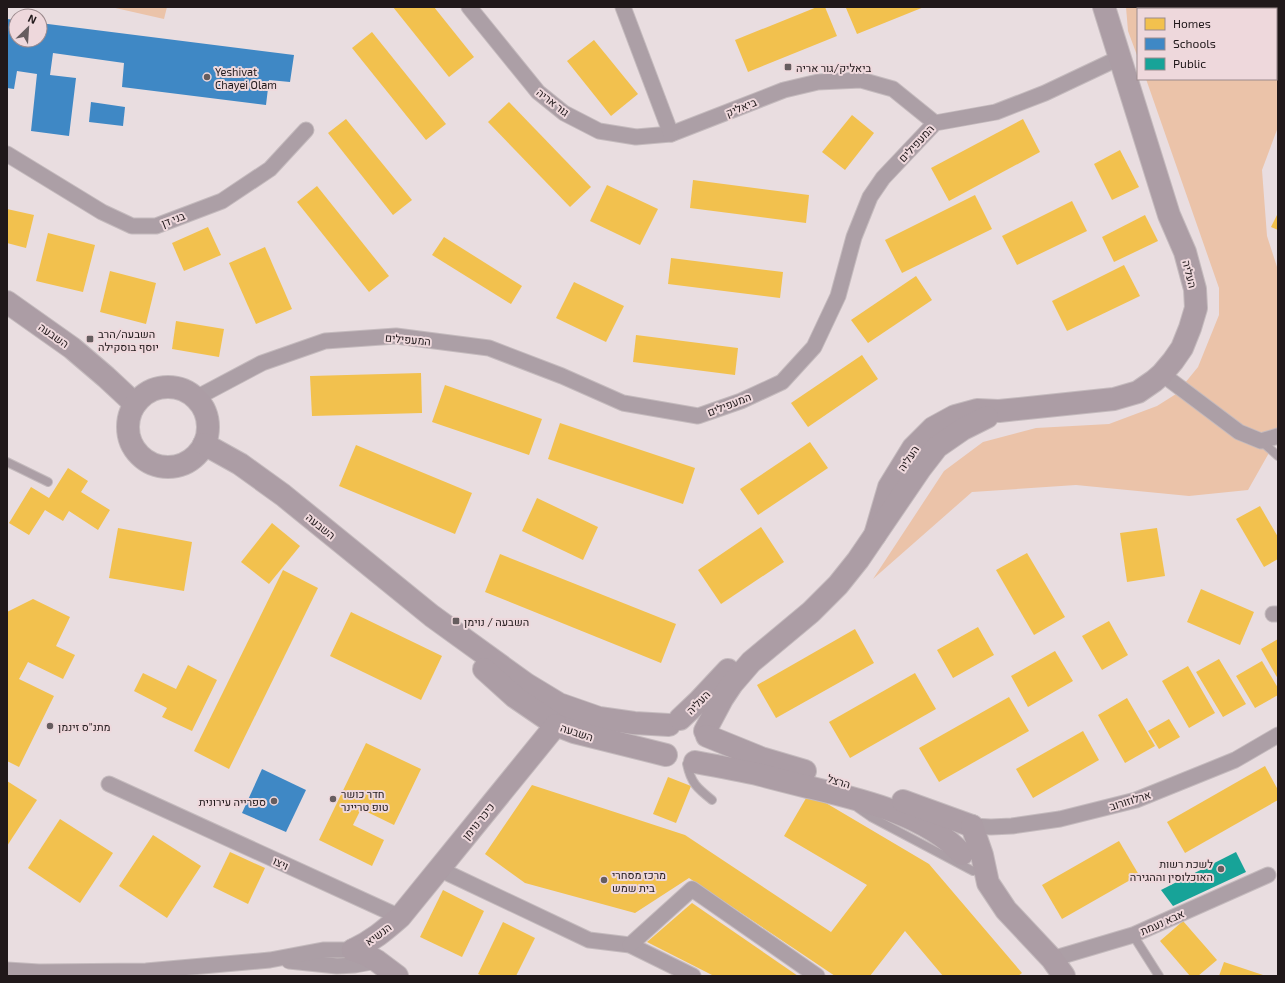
<svg xmlns="http://www.w3.org/2000/svg" width="1285" height="983" viewBox="0 0 1285 983" font-family="'Exo 2',Heebo,sans-serif">
  <style>
    .green { fill: #ebc3a9 }
    .homes { fill: #f2c14e }
    .schools { fill: #3f88c5 }
    .public { fill: #17a398 }
    .lines { fill: none; stroke-linecap: round; stroke-linejoin: round }
    .lane-casing { stroke: #c4babd; stroke-width: 10 }
    .street-casing { stroke: #c4babd; stroke-width: 17 }
    .secondary-casing { stroke: #c4babd; stroke-width: 24 }
    .lane { stroke: #ac9fa6; stroke-width: 8 }
    .street { stroke: #ac9fa6; stroke-width: 15 }
    .secondary { stroke: #ac9da5; stroke-width: 22 }
    .poi-dot { fill: #665d5f; stroke: #eed8dc; stroke-width: 1.5 }
    .labels { text-anchor: middle; dominant-baseline: central; stroke-width: 4; stroke-linejoin: round; paint-order: stroke }
    .poi-label { font-size: 11px; fill: #20181a; stroke: #eed8dc; text-anchor: start }
    .street-label { font-size: 11px; fill: #20181a; stroke: #eed8dc }
  </style>
  <rect width="100%" height="100%" fill="#e9dde0"/>
  <g class="green">
    <polygon points="111,7 167,7 164,19"/>
    <polygon points="1126,7 1275,7 1275,9 1138,9 1138,58 1128,31"/>
    <polygon points="1276,14 1278,25 1278,127 1262,170 1267,236 1278,270 1278,437 1248,490 1189,496 1076,485 972,492 873,579 944,471 983,442 1036,428 1109,424 1157,406 1176,394 1198,367 1219,315 1219,288 1146,79 1276,79"/>
  </g>
  <g class="homes">
    <polygon points="393,7 434,7 474,57 449,77"/>
    <polygon points="817,7 825,7 837,36 748,72 735,40"/>
    <polygon points="848,7 924,7 857,34 846,8"/>
    <polygon points="372,32 446,124 426,140 352,48"/>
    <polygon points="594,40 638,94 611,116 567,61"/>
    <polygon points="509,102 591,187 570,207 488,122"/>
    <polygon points="852,115 874,133 845,170 822,152"/>
    <polygon points="346,119 412,200 393,215 328,133"/>
    <polygon points="1023,119 1040,152 949,201 931,168"/>
    <polygon points="1120,150 1139,187 1112,200 1094,164"/>
    <polygon points="693,180 809,195 806,223 690,208"/>
    <polygon points="607,185 658,209 640,245 590,221"/>
    <polygon points="317,186 389,276 369,292 297,202"/>
    <polygon points="975,195 992,229 902,273 885,240"/>
    <polygon points="1072,201 1087,231 1017,265 1002,236"/>
    <polygon points="7,209 34,215 26,248 7,243"/>
    <polygon points="1278,213 1278,230 1271,227"/>
    <polygon points="1145,215 1158,241 1114,262 1102,237"/>
    <polygon points="208,227 221,255 184,271 172,243"/>
    <polygon points="48,233 95,245 83,292 36,281"/>
    <polygon points="444,237 522,286 511,304 432,255"/>
    <polygon points="265,247 292,309 256,324 229,263"/>
    <polygon points="671,258 783,272 780,298 668,284"/>
    <polygon points="1124,265 1140,296 1067,331 1052,301"/>
    <polygon points="110,271 156,283 146,324 100,312"/>
    <polygon points="916,276 932,300 868,343 851,320"/>
    <polygon points="574,282 624,306 606,342 556,318"/>
    <polygon points="176,321 224,329 219,357 172,349"/>
    <polygon points="636,335 738,348 735,375 633,362"/>
    <polygon points="862,355 878,379 808,427 791,403"/>
    <polygon points="421,373 422,413 312,416 310,376"/>
    <polygon points="445,385 542,419 529,455 432,422"/>
    <polygon points="560,423 695,468 683,504 548,459"/>
    <polygon points="810,442 828,468 758,515 740,489"/>
    <polygon points="356,445 472,493 455,534 339,486"/>
    <polygon points="68,468 88,481 81,492 110,510 98,530 69,511 63,521 45,510 29,535 9,523 31,487 49,498"/>
    <polygon points="537,498 598,527 583,560 522,531"/>
    <polygon points="1260,506 1278,537 1278,559 1264,567 1236,519"/>
    <polygon points="272,523 300,546 269,584 241,562"/>
    <polygon points="761,527 784,562 721,604 698,570"/>
    <polygon points="118,528 192,542 184,591 109,578"/>
    <polygon points="1157,528 1165,576 1127,582 1120,533"/>
    <polygon points="1027,553 1065,617 1034,635 996,570"/>
    <polygon points="500,554 676,624 661,663 485,592"/>
    <polygon points="283,570 318,588 229,769 194,751"/>
    <polygon points="1201,589 1254,612 1240,645 1187,622"/>
    <polygon points="33,599 70,617 56,646 75,655 63,679 28,662 19,679 54,696 19,767 7,761 7,612"/>
    <polygon points="351,612 442,656 421,700 330,656"/>
    <polygon points="1109,621 1128,655 1102,670 1082,636"/>
    <polygon points="978,627 994,655 953,678 937,650"/>
    <polygon points="855,629 874,663 776,718 757,685"/>
    <polygon points="1278,639 1278,679 1261,649"/>
    <polygon points="1055,651 1073,681 1028,707 1011,676"/>
    <polygon points="1219,659 1246,704 1223,717 1196,672"/>
    <polygon points="1262,661 1278,688 1278,695 1255,708 1236,676"/>
    <polygon points="188,665 217,680 192,731 162,717 167,708 134,691 143,673 176,689"/>
    <polygon points="1188,666 1215,713 1189,728 1162,681"/>
    <polygon points="915,673 936,709 850,758 829,722"/>
    <polygon points="1009,697 1029,731 939,782 919,748"/>
    <polygon points="1127,698 1155,746 1125,763 1098,715"/>
    <polygon points="1169,719 1180,737 1159,749 1148,731"/>
    <polygon points="1083,731 1099,760 1033,798 1016,769"/>
    <polygon points="366,743 421,769 394,825 361,809 353,825 384,840 372,866 319,840"/>
    <polygon points="1265,766 1278,790 1278,800 1185,853 1167,822"/>
    <polygon points="668,777 691,786 676,823 653,814"/>
    <polygon points="7,781 37,800 7,846"/>
    <polygon points="532,785 685,835 831,932 867,885 784,836 809,793 929,864 1022,973 1018,976 943,976 905,931 870,976 835,976 689,878 635,913 525,883 485,854"/>
    <polygon points="60,819 113,853 80,903 28,868"/>
    <polygon points="153,835 201,866 167,918 119,886"/>
    <polygon points="1119,841 1139,875 1062,919 1042,885"/>
    <polygon points="230,852 265,868 248,904 213,887"/>
    <polygon points="443,890 484,911 462,957 420,937"/>
    <polygon points="692,903 798,976 714,976 647,942"/>
    <polygon points="1183,921 1217,960 1198,976 1190,976 1160,941"/>
    <polygon points="503,922 535,938 516,976 483,976 478,974"/>
    <polygon points="1224,962 1266,976 1219,976"/>
  </g>
  <g class="schools">
    <polygon points="7,19 16,20 16,40 40,40 40,23 294,55 290,82 269,80 266,105 122,87 124,63 53,53 50,75 76,78 69,136 31,131 37,74 17,71 14,89 7,88"/>
    <polygon points="91,102 125,107 123,126 89,122"/>
    <polygon points="262,769 306,790 286,832 242,813"/>
  </g>
  <polygon class="public" points="1236,852 1246,872 1173,906 1161,890"/>
  <g class="lines">
    <defs>
      <g id="lane">
        <polyline points="1261,441 1278,456"/>
        <polyline points="7,462 48,482"/>
        <path d="M 687,764 C 691,783 697,788 712,800"/>
        <polyline points="858,808 871,817 973,871"/>
        <polyline points="1133,935 1159,976"/>
      </g>
      <g id="street">
        <polyline points="469,7 538,92 564,113 599,131 636,137 671,134 784,90 818,82 861,80 893,89 935,123"/>
        <polyline points="623,7 671,134"/>
        <polyline points="7,154 102,212 132,226 156,226 222,201 270,169 306,130"/>
        <polyline points="1162,374 1239,432 1261,441 1278,436"/>
        <polyline points="196,398 262,363 325,341 396,336 489,348 562,376 623,403 698,416 741,401 782,382 814,347 838,296 854,237 870,197 883,178 935,123 996,112 1045,93 1119,58"/>
        <polyline points="1273,614 1278,614"/>
        <polyline points="109,784 400,917"/>
        <polyline points="972,826 991,827 1012,826 1060,819 1136,800 1235,760 1278,735"/>
        <polyline points="439,869 589,940 630,945 693,976"/>
        <polyline points="630,945 692,889 817,976"/>
        <polyline points="1052,959 1133,935 1268,875"/>
        <polyline points="289,961 337,966 355,965 377,961"/>
        <polyline points="7,970 39,972 146,971 270,960 323,950 353,950"/>
      </g>
      <g id="secondary">
        <polyline points="7,302 72,348 106,377 135,404"/>
        <circle cx="168" cy="427" r="40"/>
        <polyline points="204,444 240,464 283,495 432,616 526,684 559,704 599,718 634,723 669,725"/>
        <polyline points="875,535 889,487 913,448 933,428 955,416 977,410 999,411 1114,399 1138,392 1154,381 1162,374 1173,361 1182,348 1190,328 1196,308 1195,289 1185,252 1169,215 1104,7"/>
        <polyline points="484,669 515,697 556,725 574,732 666,755"/>
        <polyline points="680,719 699,701 728,670"/>
        <polyline points="705,731 722,699 732,684 751,662 811,612 838,585 858,560 920,469 937,447 963,429 987,417"/>
        <polyline points="707,736 761,758 805,771"/>
        <path d="M 695,762 C 717,766 739,770 761,775 C 776,779 792,783 808,787 C 858,799 926,814 962,854"/>
        <polyline points="903,801 972,826"/>
        <polyline points="972,826 982,855 988,883 1006,910 1052,959 1064,976"/>
        <path d="M 353,950 C 372,941 384,931 400,917 L 556,725"/>
        <polyline points="353,950 365,954 377,961 397,976"/>
      </g>
    </defs>
    <use href="#lane" class="lane-casing"/>
    <use href="#street" class="street-casing"/>
    <use href="#secondary" class="secondary-casing"/>
    <use href="#lane" class="lane"/>
    <use href="#street" class="street"/>
    <use href="#secondary" class="secondary"/>
  </g>
  <g class="poi-dot">
    <rect x="784" y="63" width="8" height="8" rx="2"/>
    <circle cx="207" cy="77" r="4"/>
    <rect x="86" y="335" width="8" height="8" rx="2"/>
    <rect x="452" y="617" width="8" height="8" rx="2"/>
    <circle cx="50" cy="726" r="4"/>
    <circle cx="333" cy="799" r="4"/>
    <circle cx="274" cy="801" r="4"/>
    <circle cx="1221" cy="869" r="4"/>
    <circle cx="604" cy="880" r="4"/>
  </g>
  <g class="labels">
    <g class="poi-label">
      <text x="796" y="67">ביאליק/גור אריה</text>
      <text x="215" y="71">Yeshivat<tspan x="215" dy="13">Chayei Olam</tspan></text>
      <text x="98" y="333">השבעה/הרב<tspan x="98" dy="13">יוסף בוסקילה</tspan></text>
      <text x="464" y="621">השבעה / נוימן</text>
      <text x="58" y="726">מתנ"ס זינמן</text>
      <text x="341" y="793">חדר כושר<tspan x="341" dy="13">טופ טריינר</tspan></text>
      <text x="266" y="801" text-anchor="end">ספרייה עירונית</text>
      <text x="1213" y="863" text-anchor="end">לשכת רשות<tspan x="1213" dy="13">האוכלוסין וההגירה</tspan></text>
      <text x="612" y="874">מרכז מסחרי<tspan x="612" dy="13">בית שמש</tspan></text>
    </g>
    <g class="street-label">
      <text transform="translate(553 102) rotate(38)">גור אריה</text>
      <text transform="translate(741 107) rotate(-22)">ביאליק</text>
      <text transform="translate(916 143) rotate(-47)">המעפילים</text>
      <text transform="translate(173 219) rotate(-21)">בני דן</text>
      <text transform="translate(1190 274) rotate(76)">העליה</text>
      <text transform="translate(54 335) rotate(35)">השבעה</text>
      <text transform="translate(408 339) rotate(5)">המעפילים</text>
      <text transform="translate(729 404) rotate(-21)">המעפילים</text>
      <text transform="translate(908 458) rotate(-56)">העליה</text>
      <text transform="translate(321 526) rotate(39)">השבעה</text>
      <text transform="translate(698 702) rotate(-45)">העליה</text>
      <text transform="translate(577 732) rotate(18)">השבעה</text>
      <text transform="translate(839 781) rotate(17)">הרצל</text>
      <text transform="translate(1130 800) rotate(-17)">ארלוזורוב</text>
      <text transform="translate(478 821) rotate(-51)">כיכר נוימן</text>
      <text transform="translate(281 863) rotate(25)">ויצו</text>
      <text transform="translate(1162 922) rotate(-24)">אבא נעמת</text>
      <text transform="translate(378 934) rotate(-36)">הנשיא</text>
    </g>
  </g>
  <rect width="1285" height="983" fill="none" stroke="#20181a" stroke-width="16"/>
  <rect x="1137" y="8" width="140" height="72" fill="#eed8dc" stroke="#9c8b8e"/>
  <rect x="1145" y="18" width="20" height="12" fill="#f2c14e" stroke="#9c8b8e"/>
  <text x="1173" y="28" font-size="12" fill="#20181a">Homes</text>
  <rect x="1145" y="38" width="20" height="12" fill="#3f88c5" stroke="#9c8b8e"/>
  <text x="1173" y="48" font-size="12" fill="#20181a">Schools</text>
  <rect x="1145" y="58" width="20" height="12" fill="#17a398" stroke="#9c8b8e"/>
  <text x="1173" y="68" font-size="12" fill="#20181a">Public</text>
  <g transform="translate(28 28) rotate(25)"><circle r="19" fill="#eed8dc" stroke="#9c8b8e"/>
  <path d="M0-3L7 15L0 10L-7 15Z" fill="#665d5f"/>
  <text y="-6" font-size="11" font-weight="bold" text-anchor="middle" fill="#20181a">N</text>
  </g>
</svg>
